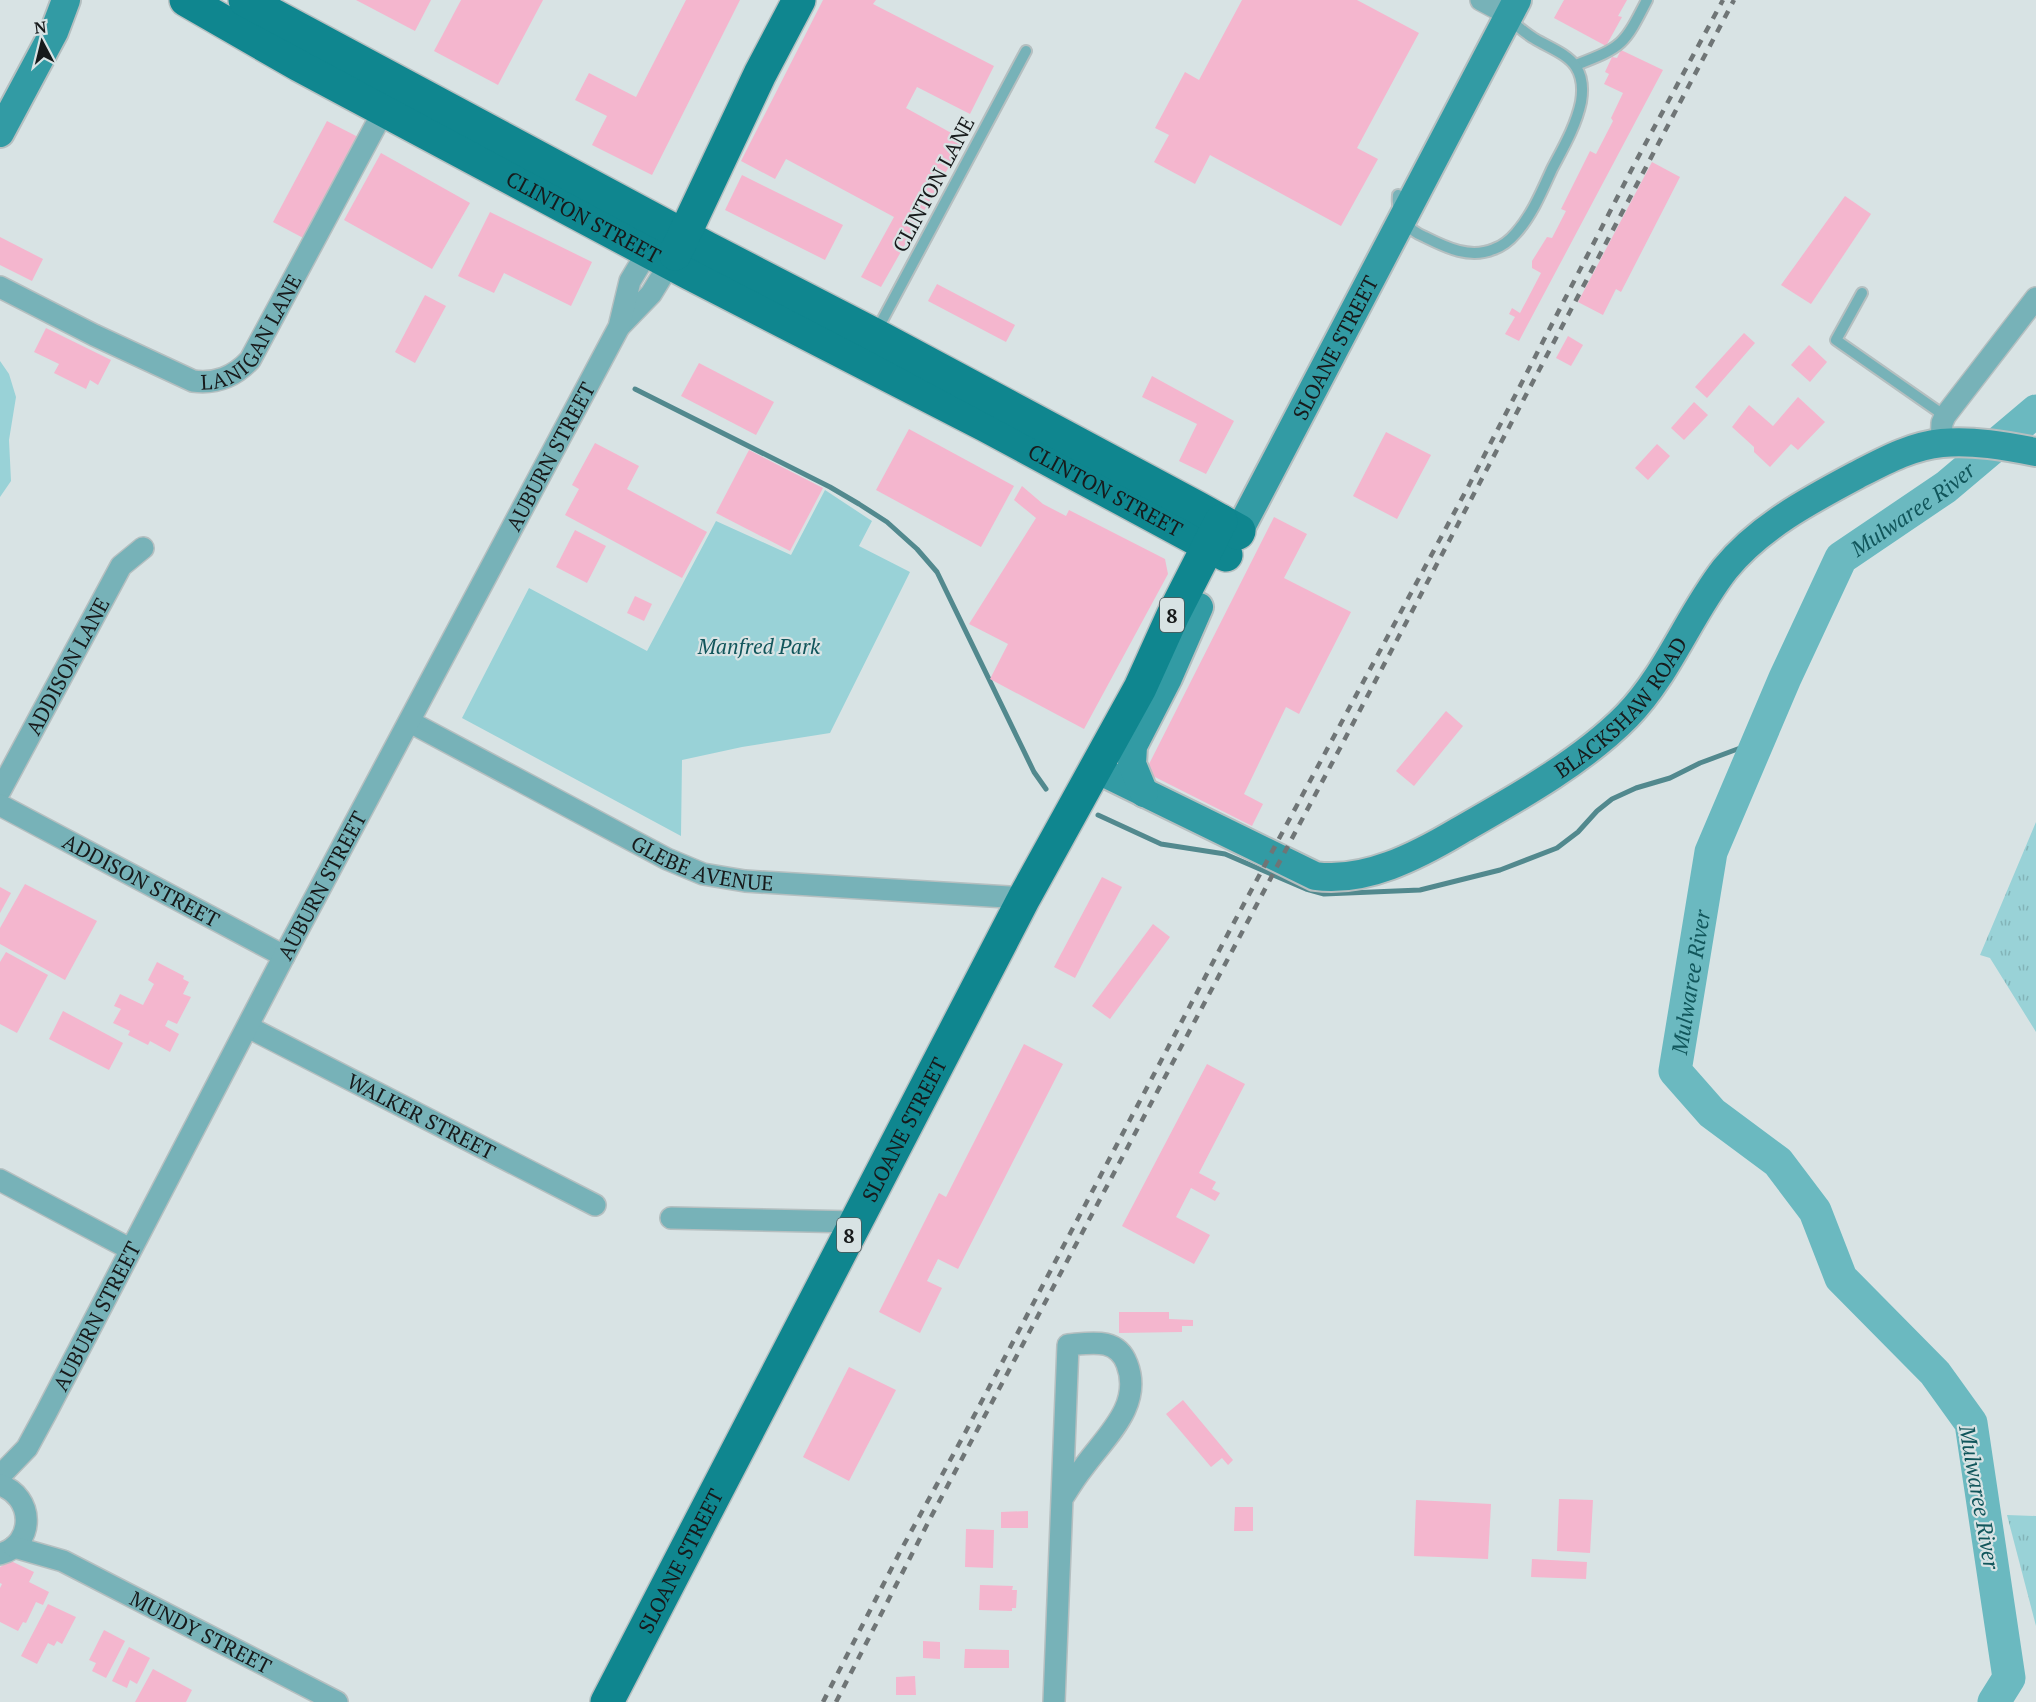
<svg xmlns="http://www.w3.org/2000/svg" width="2036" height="1702" viewBox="0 0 2036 1702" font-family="'PT Serif',serif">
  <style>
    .grass { fill: url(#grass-tufts) }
    .green { fill: #99d2d7 }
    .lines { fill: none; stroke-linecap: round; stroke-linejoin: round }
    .stream { stroke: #52898e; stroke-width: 5 }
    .river { stroke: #6bb9c0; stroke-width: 33 }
    .building { fill: #f4b6ce }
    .lane-casing { stroke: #b5bfc0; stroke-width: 14 }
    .street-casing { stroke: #b5bfc0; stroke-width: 24 }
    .secondary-casing { stroke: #b5bfc0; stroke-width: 32 }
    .primary-casing { stroke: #b5bfc0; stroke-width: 36 }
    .lane { stroke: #77b2b8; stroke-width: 10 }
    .street { stroke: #77b2b8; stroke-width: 21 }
    .secondary { stroke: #329ba4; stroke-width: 28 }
    .primary { stroke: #0f868f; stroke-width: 33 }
    .rail { stroke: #6f7576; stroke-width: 4.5; stroke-dasharray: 8 8; stroke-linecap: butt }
    .labels { text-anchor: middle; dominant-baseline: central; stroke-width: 4.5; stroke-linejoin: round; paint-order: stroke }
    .shield { fill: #d8e3e4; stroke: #515657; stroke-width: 1.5 }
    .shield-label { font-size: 20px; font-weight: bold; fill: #171a1b }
    .street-label { font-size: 21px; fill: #171a1b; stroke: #d8e3e4 }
    .park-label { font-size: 21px; font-style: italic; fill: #11555b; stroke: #d8e3e4 }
    .water-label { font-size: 22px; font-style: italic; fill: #11565b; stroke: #d8e3e4 }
  </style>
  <defs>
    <pattern id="grass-tufts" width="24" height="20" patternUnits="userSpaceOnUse" patternTransform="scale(1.5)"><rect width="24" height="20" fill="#99d2d7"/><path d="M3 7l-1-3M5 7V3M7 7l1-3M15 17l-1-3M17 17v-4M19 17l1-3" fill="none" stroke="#83b4b8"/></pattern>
  </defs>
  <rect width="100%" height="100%" fill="#d8e3e4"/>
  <g class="grass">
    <polygon points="2036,822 2036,1032 1990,958 1980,955"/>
    <polygon points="2007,1515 2036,1516 2036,1626"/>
  </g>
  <g class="green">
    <polygon points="0,361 9,374 16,397 9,440 11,481 0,497"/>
    <polygon points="825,490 872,521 859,546 910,572 830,733 742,747 682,760 681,836 462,718 529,588 647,651 716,521 791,555"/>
  </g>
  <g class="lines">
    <g class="stream">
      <polyline points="635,389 830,487 859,504 887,522 917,549 937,572 1034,772 1046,789"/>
      <polyline points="1098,815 1161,844 1225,854 1306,889 1324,894 1420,890 1500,870 1557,848 1578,832 1597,811 1612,799 1636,788 1670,778 1700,763 1759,741"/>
    </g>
    <path class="river" id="s1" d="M 1994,1702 L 2009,1678 L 1971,1423 L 1935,1373 L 1841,1278 L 1815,1211 L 1778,1162 L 1712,1113 L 1675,1071 L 1711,852 L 1785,678 L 1841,558 L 1946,487 L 2036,411"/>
  </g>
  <g class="building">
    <polygon points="356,0 431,0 415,31"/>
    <polygon points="461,0 543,0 498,85 434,51"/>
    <polygon points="686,0 740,0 652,175 592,145 607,116 575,100 589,73 636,97"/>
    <polygon points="823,0 876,0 873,4 994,66 970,114 917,87 906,108 964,140 881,287 861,277 894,217 786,159 775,179 741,161"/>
    <polygon points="1242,0 1357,0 1419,33 1357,148 1378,159 1341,226 1210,155 1195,184 1154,162 1169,135 1155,128 1185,72 1199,80"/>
    <polygon points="1564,0 1627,0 1618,16 1622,17 1606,46 1554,18"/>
    <polygon points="1621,50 1663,70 1519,341 1505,334 1515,317 1509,314 1512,308 1520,313 1541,273 1532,268 1532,261 1547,237 1552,238 1566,211 1561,209 1590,151 1596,154 1613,121 1611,118 1623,93 1604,84 1609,74 1605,72 1612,57 1617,58"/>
    <polygon points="327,121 360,138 307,240 273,222"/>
    <polygon points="381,153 470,203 432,269 344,220"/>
    <polygon points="1652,162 1680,177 1621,292 1616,289 1603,315 1578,302"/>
    <polygon points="742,175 843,225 825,260 725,210"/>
    <polygon points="1845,196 1871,214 1811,304 1781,285"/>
    <polygon points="490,212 592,262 571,306 504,273 494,293 458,276"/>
    <polygon points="0,237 43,259 32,281 0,265"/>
    <polygon points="937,284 1015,325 1006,342 928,301"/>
    <polygon points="425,295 446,306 415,363 395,352"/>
    <polygon points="46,328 111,360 98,385 90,380 86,389 54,373 59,364 34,352"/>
    <polygon points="1744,333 1755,343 1707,398 1695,387"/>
    <polygon points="1568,336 1583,345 1571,366 1556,358"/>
    <polygon points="1809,345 1827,362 1810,382 1791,365"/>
    <polygon points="699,363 774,402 756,435 681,396"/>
    <polygon points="1152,376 1234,421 1206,474 1179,461 1197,424 1142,397"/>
    <polygon points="1798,397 1825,422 1798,450 1791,444 1770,467 1754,452 1754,447 1732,427 1749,405 1773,426"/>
    <polygon points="1694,402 1708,415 1684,440 1671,428"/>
    <polygon points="909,429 1014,486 981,547 876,490"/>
    <polygon points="1386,432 1431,455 1397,519 1353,496"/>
    <polygon points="595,443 639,466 627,489 707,532 682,578 565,515 579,489 572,485"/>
    <polygon points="1657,444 1670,456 1648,480 1635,468"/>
    <polygon points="749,450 823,488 790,551 716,513"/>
    <polygon points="1022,486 1043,504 1066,516 1069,510 1165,559 1168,574 1084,729 990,679 1008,644 969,624 1036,518 1014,500"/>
    <polygon points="1274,517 1307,534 1284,578 1351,612 1299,714 1286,707 1244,794 1263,804 1252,826 1145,772"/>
    <polygon points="575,530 606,546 587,583 556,567"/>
    <polygon points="635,596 652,604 644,621 627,613"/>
    <polygon points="1446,711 1463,726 1414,786 1396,771"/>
    <polygon points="1102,877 1122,887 1075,978 1054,967"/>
    <polygon points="25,884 97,921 65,980 0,944 0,928"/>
    <polygon points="0,887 11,893 0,913"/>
    <polygon points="1153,924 1170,937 1110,1019 1092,1006"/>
    <polygon points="6,952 48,975 17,1033 0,1024 0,962"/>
    <polygon points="157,962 184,976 183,979 189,982 183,994 191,997 177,1024 168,1020 165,1026 179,1034 170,1052 150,1041 148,1045 128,1035 130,1031 113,1023 121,1009 114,1006 120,994 143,1005 154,984 148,980"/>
    <polygon points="63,1011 123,1043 109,1070 49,1039"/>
    <polygon points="1024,1044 1063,1064 958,1269 938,1259 927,1281 942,1288 920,1333 879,1312 939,1193 946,1197"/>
    <polygon points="1207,1064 1245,1084 1199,1173 1216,1182 1212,1189 1220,1193 1215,1201 1191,1188 1176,1217 1210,1235 1194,1264 1122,1226"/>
    <polygon points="1119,1312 1169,1312 1169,1319 1193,1320 1193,1326 1182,1326 1182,1332 1119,1333"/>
    <polygon points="849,1367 896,1390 849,1481 803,1457"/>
    <polygon points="1183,1400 1233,1460 1228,1465 1222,1458 1211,1467 1166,1414"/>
    <polygon points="1559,1499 1593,1500 1590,1553 1557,1551"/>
    <polygon points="1416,1500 1491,1504 1488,1559 1414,1556"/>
    <polygon points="1235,1507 1253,1507 1253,1531 1234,1531"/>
    <polygon points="1028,1511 1028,1528 1001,1528 1001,1512"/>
    <polygon points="966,1529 994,1530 993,1568 965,1567"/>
    <polygon points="1532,1559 1587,1562 1586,1579 1531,1577"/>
    <polygon points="11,1561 34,1572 29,1582 49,1592 43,1605 36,1602 26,1623 23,1622 18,1631 0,1622 0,1588 2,1584 0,1583 0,1567"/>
    <polygon points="980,1585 1013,1586 1012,1590 1017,1590 1016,1608 1012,1608 1012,1611 979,1610"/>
    <polygon points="48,1604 76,1617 62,1644 57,1641 54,1646 48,1643 37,1664 21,1656"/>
    <polygon points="104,1630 125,1641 106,1678 92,1671 96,1663 89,1660"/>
    <polygon points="923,1641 940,1642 940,1659 923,1658"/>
    <polygon points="129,1647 150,1658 137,1684 130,1680 127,1688 112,1681"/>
    <polygon points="965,1649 1009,1650 1009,1668 964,1668"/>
    <polygon points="153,1669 192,1690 186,1702 135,1702"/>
    <polygon points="915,1676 916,1695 896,1695 896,1677"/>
  </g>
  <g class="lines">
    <defs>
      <g id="lane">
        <path d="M 1576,65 C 1623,47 1624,45 1647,0"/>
        <path d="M 1398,195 C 1396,216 1406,229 1425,237 C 1447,248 1470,259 1494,249 C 1503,246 1510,240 1516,233 C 1532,215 1542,191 1552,169 C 1563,148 1576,126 1581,102 C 1583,90 1583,78 1576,67 C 1568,54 1548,47 1535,39 C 1526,34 1518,26 1509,20"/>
        <polyline points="1862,293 1836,340 1945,416"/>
        <polyline points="876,332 1026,51"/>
      </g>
      <g id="street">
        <polyline points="1481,0 1496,8"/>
        <path id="s2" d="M 0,287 L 94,335 L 193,381 C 216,384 234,377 250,360 L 384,110"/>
        <polyline points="620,326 651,294 670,263"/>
        <polyline points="1941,443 1942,423 1945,416 2036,298"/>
        <path id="s3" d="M 410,722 L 667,859 L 703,874 L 745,881 L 1024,898"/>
        <path id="s4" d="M 0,791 L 121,566 L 143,548"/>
        <path id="s5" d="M 0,805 L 284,956"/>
        <path id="s6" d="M 248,1027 L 595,1205"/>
        <polyline points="0,1180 130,1249"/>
        <polyline points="671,1218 856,1222"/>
        <path id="s7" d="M 0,1476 L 27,1448 L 46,1413 L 284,956 L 619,327 L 630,281 L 648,251"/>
        <path d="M 0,1485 C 34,1496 36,1544 0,1554"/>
        <path id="s8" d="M 14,1547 L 63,1561 L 337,1702"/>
        <path d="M 1054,1702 L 1068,1345 C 1091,1343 1117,1337 1127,1364 C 1143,1406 1105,1437 1083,1468 C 1075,1478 1069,1488 1062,1499"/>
      </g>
      <g id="secondary">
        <polyline points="0,133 54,32 66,0"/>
        <path id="s9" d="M 1239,531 L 1517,0"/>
        <path id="s10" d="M 1094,768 L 1315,876 C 1365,883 1417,856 1459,831 C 1515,799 1582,762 1627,716 C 1668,674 1689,615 1725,569 C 1759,527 1810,500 1857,475 C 1884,461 1911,446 1942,443 C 1972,440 2006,446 2036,452"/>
        <polyline points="1144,793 1132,764 1133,746 1168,678 1199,607"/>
      </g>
      <g id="primary">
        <path id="s11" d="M 186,0 L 299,65 L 689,273 L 985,425 L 1226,555"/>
        <polyline points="245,0 707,248 875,335 1198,508 1239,531 1238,533"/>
        <polyline points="675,254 760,74 799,0"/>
        <path id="s12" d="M 607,1702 L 1024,898 L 1140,688 L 1173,615 L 1221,521"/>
      </g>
    </defs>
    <use href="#lane" class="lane-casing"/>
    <use href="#street" class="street-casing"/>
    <use href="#secondary" class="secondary-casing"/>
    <use href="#primary" class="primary-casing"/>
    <use href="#lane" class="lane"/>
    <use href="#street" class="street"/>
    <use href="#secondary" class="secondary"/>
    <use href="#primary" class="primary"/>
    <g class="rail">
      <polyline points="823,1702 901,1550 965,1433 1231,928 1468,487 1635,163 1723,0"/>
      <polyline points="836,1702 932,1515 1339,750 1734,0"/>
    </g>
  </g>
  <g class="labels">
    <g class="shield">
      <rect x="1160" y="598" width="24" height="34" rx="4.5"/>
      <rect x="837" y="1218" width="24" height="34" rx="4.5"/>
    </g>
    <g class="shield-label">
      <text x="1172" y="615">8</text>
      <text x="849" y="1235">8</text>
    </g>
    <g class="street-label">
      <text transform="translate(933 184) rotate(-62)">CLINTON LANE</text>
      <text stroke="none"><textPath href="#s11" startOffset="453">CLINTON STREET</textPath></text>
      <text stroke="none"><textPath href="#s2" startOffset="298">LANIGAN LANE</textPath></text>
      <text stroke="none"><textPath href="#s9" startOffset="207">SLOANE STREET</textPath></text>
      <text stroke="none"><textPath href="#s7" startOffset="1160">AUBURN STREET</textPath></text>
      <text stroke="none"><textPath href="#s11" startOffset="1042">CLINTON STREET</textPath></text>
      <text stroke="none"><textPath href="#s4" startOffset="142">ADDISON LANE</textPath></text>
      <text stroke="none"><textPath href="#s10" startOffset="606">BLACKSHAW ROAD</textPath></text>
      <text stroke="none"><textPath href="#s3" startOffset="327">GLEBE AVENUE</textPath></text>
      <text stroke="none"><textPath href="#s5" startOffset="160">ADDISON STREET</textPath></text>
      <text stroke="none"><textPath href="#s7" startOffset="674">AUBURN STREET</textPath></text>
      <text stroke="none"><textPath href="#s6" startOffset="195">WALKER STREET</textPath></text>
      <text stroke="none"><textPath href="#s12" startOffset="645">SLOANE STREET</textPath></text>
      <text stroke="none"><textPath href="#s7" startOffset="188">AUBURN STREET</textPath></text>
      <text stroke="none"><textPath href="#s12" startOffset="159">SLOANE STREET</textPath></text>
      <text stroke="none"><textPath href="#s8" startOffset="206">MUNDY STREET</textPath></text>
    </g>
    <g class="park-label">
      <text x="759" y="646">Manfred Park</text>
    </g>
    <g class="water-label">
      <text stroke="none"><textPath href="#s1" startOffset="1383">Mulwaree River</textPath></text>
      <text stroke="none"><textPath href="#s1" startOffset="843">Mulwaree River</textPath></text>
      <text transform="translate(1980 1497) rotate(80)">Mulwaree River</text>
    </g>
  </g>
  <g transform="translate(42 42) rotate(353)" stroke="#d8e3e4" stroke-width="4.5" paint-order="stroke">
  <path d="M0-4.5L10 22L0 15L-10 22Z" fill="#171a1b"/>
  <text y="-9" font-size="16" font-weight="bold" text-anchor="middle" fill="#171a1b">N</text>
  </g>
</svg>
